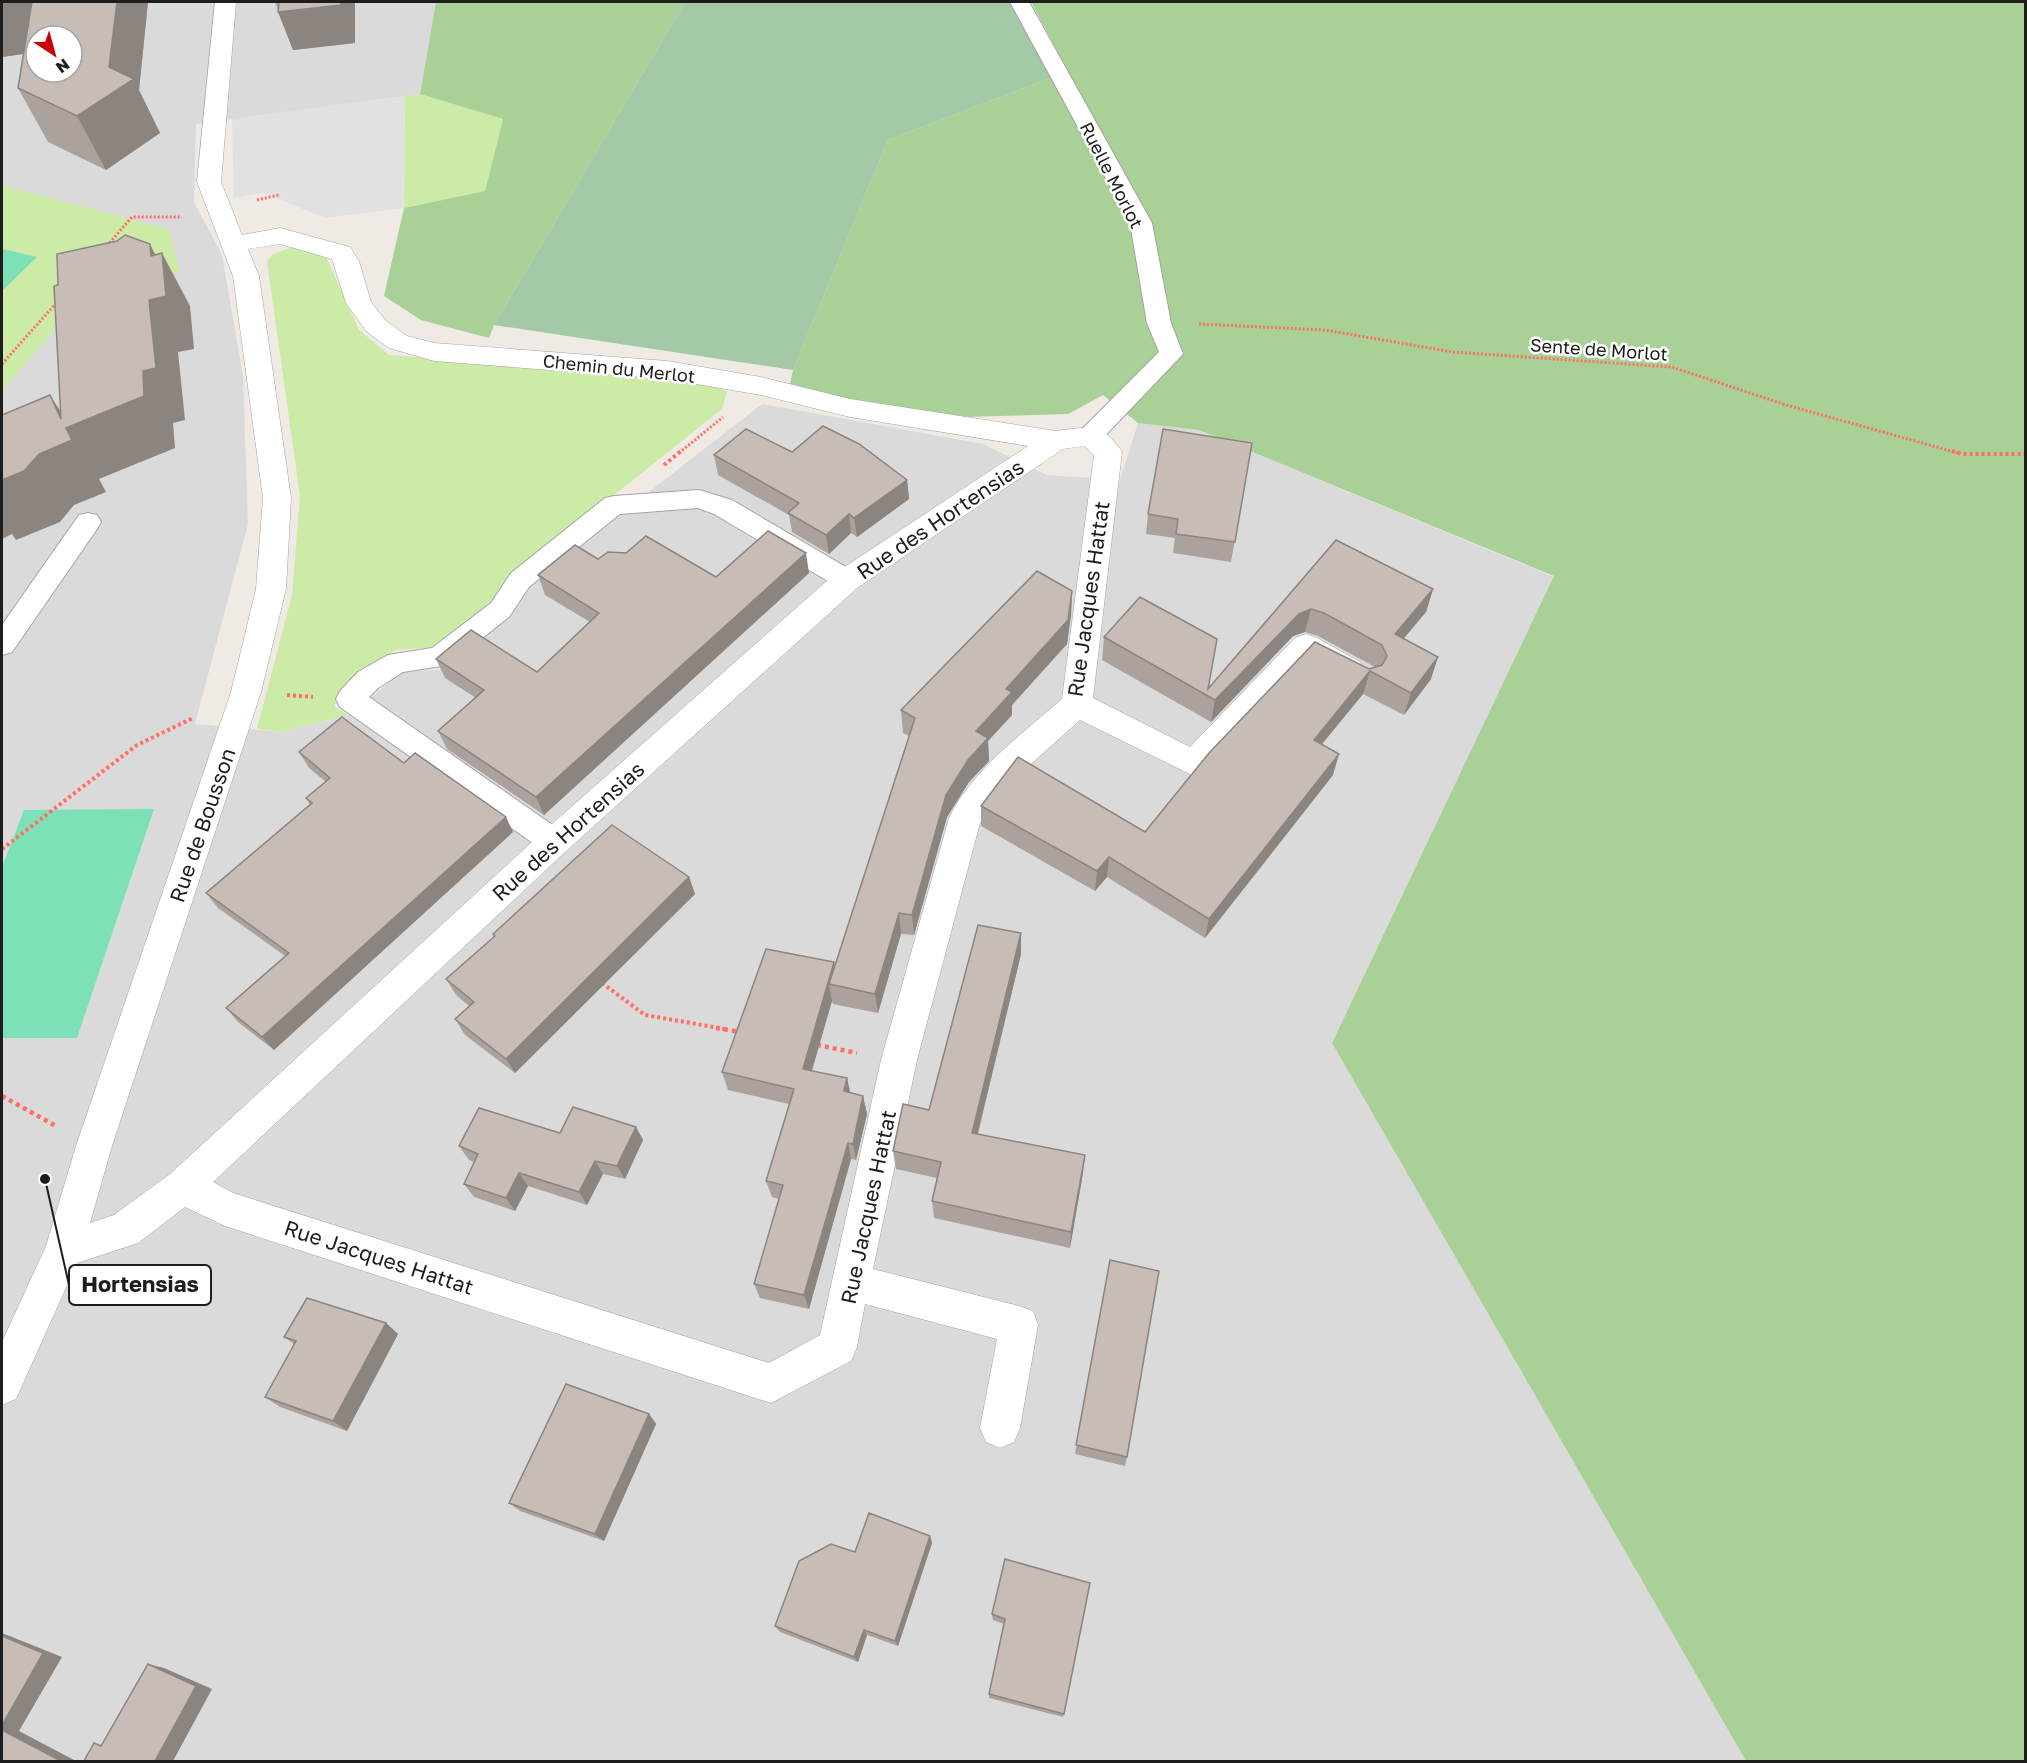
<svg xmlns="http://www.w3.org/2000/svg" width="2027" height="1763" viewBox="0 0 2027 1763" font-family="'Golos Text',sans-serif">
  <style>
    .residential { fill: #dbdada; fill-rule: evenodd }
    .grass { fill: #cbeba6 }
    .forest { fill: #a9d096 }
    .cemetery { fill: #a3c9a7 }
    .pitch { fill: #7de1b7 }
    .parking { fill: #e1e1e1 }
    .lines { fill: none; stroke-linecap: round; stroke-linejoin: round }
    .lane-casing { stroke: #a4a4a4; stroke-width: 2 }
    .street-casing { stroke: #a4a4a4; stroke-width: 1 }
    .path-far2 { stroke: #ff6e64; stroke-width: 3; stroke-dasharray: 2 2; stroke-linecap: butt }
    .path-far1 { stroke: #ff6e64; stroke-width: 4; stroke-dasharray: 3 3; stroke-linecap: butt }
    .path { stroke: #ff6e64; stroke-width: 4.5; stroke-dasharray: 4 4; stroke-linecap: butt }
    .lane { fill: #fff; fill-rule: evenodd }
    .street { fill: #fff; fill-rule: evenodd }
    .wall { fill: #aba29d }
    .shaded-wall { fill: #8b847f }
    .building { fill: #c7bcb6; stroke: #8b847f; stroke-width: 1.5; fill-rule: evenodd }
    .labels { text-anchor: middle; dominant-baseline: central; stroke-width: 5; stroke-linejoin: round; paint-order: stroke }
    .far-street-label { font-size: 18px; fill: #1d1d1d; stroke: #fff }
    .street-label { font-size: 21px; fill: #1d1d1d; stroke: #fff }
    .leader { fill: none; stroke: #1d1d1d; stroke-width: 2 }
    .callout-dot { fill: #1d1d1d; stroke: #fff; stroke-width: 2 }
    .callout { fill: #fff; stroke: #1d1d1d; stroke-width: 2 }
    .callout-label { font-size: 22px; text-anchor: middle; font-weight: bold; fill: #1d1d1d }
  </style>
  <rect width="100%" height="100%" fill="#efeae3"/>
  <path class="residential" d="M 2,2 L 436,2 L 420,94 L 196,124 L 194,202 L 222,255 L 243,376 L 248,524 L 195,724 L 282,732 L 348,715 L 403,671 L 440,670 L 501,622 L 519,593 L 762,404 L 983,444 L 1047,475 L 1120,480 L 1138,423 L 1199,430 L 1554,577 L 1332,1043 L 1746,1761 L 2,1762 ZM 36,36 L 72,36 L 72,72 L 36,72 Z"/>
  <g class="grass">
    <polygon points="420,94 503,119 485,191 404,208 405,96"/>
    <polygon points="2,185 169,229 180,272 85,295 2,391"/>
    <polygon points="295,246 326,257 359,330 389,355 686,378 727,391 722,409 505,582 489,612 443,647 395,650 343,689 334,706 348,715 282,732 257,729 292,595 300,496 267,261 272,255"/>
  </g>
  <g class="forest">
    <polygon points="436,2 685,2 494,325 489,338 421,320 384,296 404,208 485,191 503,119 420,94"/>
    <polygon points="1031,2 2025,2 2025,1761 1746,1761 1332,1043 1554,576 1199,430 1138,423 1103,395 1068,414 962,417 789,389 793,370 888,140 1068,71"/>
  </g>
  <polygon class="cemetery" points="685,2 1010,2 1055,76 888,140 793,370 494,325"/>
  <g class="pitch">
    <polygon points="2,249 37,257 2,291"/>
    <polygon points="154,809 77,1038 2,1038 2,867 24,810"/>
  </g>
  <polygon class="parking" points="405,96 404,208 325,218 264,193 234,198 232,119"/>
  <g class="lines">
    <defs>
      <g id="lane">
        <polygon points="1010,2 1029,2 1152,223 1171,323 1183,354 1099,442 1090,445 1081,442 1078,436 1081,430 1159,352 1147,323 1130,223"/>
        <polygon points="699,490 732,500 856,573 860,580 856,587 847,590 838,587 714,514 698,508 620,514 529,587 509,617 448,665 403,672 378,688 369,697 564,833 569,842 564,851 554,854 544,851 340,707 336,699 340,691 358,672 388,655 432,648 491,603 511,573 605,498 614,496"/>
        <polygon points="88,513 97,515 101,522 97,529 12,652 2,655 2,625 79,515"/>
      </g>
      <path id="street" d="M 215,2 L 236,2 L 221,182 L 242,235 L 280,228 L 350,247 L 359,261 L 371,302 L 385,320 L 407,336 L 434,343 L 667,361 L 761,377 L 850,399 L 1056,431 C 1086,427 1104,422 1122,452 L 1093,698 L 1190,747 L 1295,638 L 1306,634 L 1317,638 L 1360,662 L 1364,670 L 1360,678 L 1349,682 L 1309,662 L 1205,772 L 1194,776 L 1080,720 L 1013,780 L 980,823 L 917,1060 L 873,1269 L 1019,1306 L 1033,1311 L 1038,1325 L 1020,1428 L 1014,1442 L 1000,1448 L 986,1442 L 980,1428 L 997,1339 L 865,1304 L 857,1347 L 851,1361 L 771,1403 L 225,1226 L 185,1207 L 138,1243 L 77,1263 L 16,1399 L 2,1405 L 2,1342 L 46,1246 L 76,1146 L 231,692 L 256,589 L 263,498 L 233,276 L 197,182 ZM 280,244 L 332,259 L 346,303 L 367,332 L 389,348 L 434,361 L 667,379 L 761,395 L 850,417 L 1028,446 L 837,572 L 543,832 L 170,1174 L 114,1215 L 90,1223 L 112,1146 L 261,692 L 286,589 L 291,498 L 259,276 L 248,249 ZM 1084,446 L 1094,455 L 1062,699 C 1022,734 973,769 949,818 L 881,1060 L 820,1335 L 769,1363 L 233,1193 L 213,1182 L 565,852 L 857,588 L 1063,449 Z"/>
    </defs>
    <use href="#lane" class="lane-casing"/>
    <use href="#street" class="street-casing"/>
    <g class="path-far2">
      <polyline points="257,200 279,195"/>
      <polyline points="107,246 132,217 182,217"/>
      <polyline points="1199,324 1325,330 1452,352 1672,367 1786,405 1958,453"/>
      <polyline points="2,364 58,301"/>
      <polyline points="679,453 723,417"/>
    </g>
    <g class="path-far1">
      <polyline points="1952,451 1962,454 2026,454"/>
      <polyline points="664,465 681,451"/>
      <polyline points="287,695 313,697"/>
      <polyline points="2,849 137,745 193,718"/>
      <polyline points="602,983 645,1015 725,1029"/>
    </g>
    <g class="path">
      <polyline points="716,1028 741,1032"/>
      <polyline points="817,1045 857,1053"/>
      <polyline points="2,1096 56,1126"/>
    </g>
    <use href="#lane" class="lane"/>
    <use href="#street" class="street"/>
  </g>
  <g class="wall">
    <polygon points="2,2 148,2 139,90 160,133 106,170 48,142 18,88 23,54 2,57"/>
    <polygon points="275,2 355,2 355,43 293,50"/>
    <polygon points="1252,443 1231,562 1173,553 1175,538 1146,534 1148,514"/>
    <polygon points="792,452 907,480 909,499 857,537 851,533 829,554 792,532 789,515 718,475 714,455"/>
    <polygon points="1336,540 1433,589 1426,612 1403,639 1431,679 1404,715 1363,694 1322,744 1333,775 1205,938 1107,877 1095,891 981,826 981,806 1145,832 1369,669 1375,667 1318,636 1305,632 1293,636 1211,722 1102,660 1104,637 1209,688"/>
    <polygon points="598,559 716,577 809,573 544,815 447,749 438,731 476,698 445,678 436,659 537,672 590,622 545,595 538,575"/>
    <polygon points="1072,591 1071,615 1067,644 1012,705 1012,715 988,741 989,761 969,782 947,817 914,935 901,934 878,1013 833,1004 832,1001 812,1071 847,1078 850,1093 863,1096 867,1114 856,1160 851,1159 809,1309 760,1298 754,1284 779,1199 772,1197 766,1181 789,1104 728,1090 722,1072 835,966 909,736 903,733 901,710"/>
    <polygon points="299,752 404,763 513,832 274,1050 238,1022 226,1008 285,956 218,908 206,893 310,805 306,798 326,782 309,768"/>
    <polygon points="689,877 695,894 515,1073 465,1035 455,1019 469,1006 456,995 446,979 494,937 493,934"/>
    <polygon points="1021,954 978,1134 1083,1173 1070,1248 934,1218 932,1201 937,1178 896,1169 893,1151 929,1110"/>
    <polygon points="636,1127 643,1140 625,1179 603,1174 587,1205 528,1186 515,1211 474,1197 464,1184 474,1162 469,1160 459,1146 560,1133"/>
    <polygon points="1110,1260 1127,1457 1125,1466 1075,1454"/>
    <polygon points="386,1323 398,1334 347,1431 280,1407 265,1397 294,1344 284,1337"/>
    <polygon points="649,1414 656,1424 604,1541 520,1511 509,1503"/>
    <polygon points="930,1536 932,1543 898,1646 867,1635 858,1662 780,1632 775,1626 855,1552"/>
    <polygon points="1005,1559 1064,1714 1063,1717 989,1698 989,1694 1004,1624 993,1620 992,1614"/>
  </g>
  <g class="shaded-wall">
    <polygon points="2,2 37,2 36,52 2,57"/>
    <polygon points="117,2 148,2 139,90 160,133 106,170 77,116 109,67"/>
    <polygon points="341,2 355,2 355,43 293,50 278,12"/>
    <polygon points="150,244 163,270 162,253 190,306 194,349 178,352 185,420 173,423 175,448 99,479 106,492 74,505 60,522 16,540 12,534 2,539 2,480 39,454 61,419 50,395 70,426 143,371 149,300 151,256"/>
    <polygon points="907,480 909,499 857,537 854,518"/>
    <polygon points="849,514 851,533 829,554 826,535"/>
    <polygon points="806,553 809,573 544,815 536,797"/>
    <polygon points="1433,589 1426,612 1388,657 1395,634"/>
    <polygon points="1072,591 1071,615 1067,644 1012,705 1012,715 988,741 989,761 969,782 947,817 914,935 912,915 946,795 976,731"/>
    <polygon points="1311,609 1305,632 1293,636 1211,722 1215,700 1299,614"/>
    <polygon points="1438,657 1431,679 1404,715 1411,693"/>
    <polygon points="1370,671 1363,694 1308,761 1314,740"/>
    <polygon points="1339,754 1333,775 1205,938 1209,919"/>
    <polygon points="506,817 513,832 274,1050 262,1037"/>
    <polygon points="1109,857 1107,877 1095,891 1097,871"/>
    <polygon points="689,877 695,894 515,1073 506,1059"/>
    <polygon points="899,913 901,934 878,1013 875,994"/>
    <polygon points="1021,933 1021,954 973,1152 972,1133"/>
    <polygon points="834,962 838,982 829,984 832,1001 807,1086 803,1069"/>
    <polygon points="847,1078 851,1096 844,1091"/>
    <polygon points="863,1096 867,1114 856,1160 853,1144"/>
    <polygon points="636,1127 643,1140 625,1179 617,1166"/>
    <polygon points="848,1143 851,1159 809,1309 804,1295"/>
    <polygon points="1085,1155 1083,1173 1070,1248 1071,1232"/>
    <polygon points="595,1161 603,1174 587,1205 579,1192"/>
    <polygon points="519,1173 528,1186 515,1211 506,1198"/>
    <polygon points="386,1323 398,1334 347,1431 333,1421"/>
    <polygon points="649,1414 656,1424 604,1541 595,1534"/>
    <polygon points="930,1536 932,1543 898,1646 895,1641"/>
    <polygon points="864,1630 867,1635 858,1662 854,1657"/>
    <polygon points="2,1633 62,1657 19,1731 76,1761 61,1761 2,1730"/>
    <polygon points="148,1664 164,1668 212,1689 173,1761 155,1761"/>
  </g>
  <g class="building">
    <path d="M 32,2 L 117,2 L 109,67 L 134,79 L 77,116 L 18,88 ZM 36,36 L 72,36 L 72,72 L 36,72 Z"/>
    <polygon points="279,2 341,2 341,5 278,12"/>
    <polygon points="125,235 150,244 151,256 162,253 166,296 149,300 156,368 143,371 144,396 66,428 72,440 39,454 24,471 2,480 2,415 50,395 61,419 54,286 58,285 57,254 117,241"/>
    <polygon points="823,426 859,444 907,480 854,518 849,514 826,535 788,513 799,503 714,455 746,429 792,452"/>
    <polygon points="1163,429 1252,443 1235,542 1176,534 1178,519 1148,514"/>
    <polygon points="768,531 806,553 536,797 438,731 484,690 436,659 471,630 537,672 599,613 538,575 575,545 598,559 608,552 626,553 646,536 716,577"/>
    <polygon points="1336,540 1433,589 1395,634 1438,657 1411,693 1370,671 1314,740 1339,754 1209,919 1109,857 1097,871 981,806 1018,757 1145,832 1209,753 1315,642 1369,669 1382,665 1387,656 1382,645 1324,613 1311,609 1299,614 1215,700 1104,637 1140,597 1217,639 1208,689"/>
    <polygon points="1037,571 1072,591 1068,620 1006,689 1012,692 976,731 988,738 968,760 946,795 912,915 899,913 875,994 829,984 915,718 901,710"/>
    <polygon points="342,717 404,763 415,753 506,817 262,1037 226,1008 289,953 206,893 312,803 306,798 330,778 299,752"/>
    <polygon points="612,825 689,877 506,1059 455,1019 474,1002 446,979 495,936 493,934"/>
    <polygon points="978,925 1021,933 972,1133 1085,1155 1071,1232 932,1201 941,1162 893,1151 903,1104 929,1110"/>
    <polygon points="766,949 834,962 803,1069 847,1078 844,1091 863,1096 853,1144 848,1143 804,1295 754,1284 783,1185 766,1181 794,1089 722,1072"/>
    <polygon points="573,1107 636,1127 617,1166 595,1161 579,1192 519,1173 506,1198 464,1184 478,1154 459,1146 479,1108 560,1133"/>
    <polygon points="1110,1260 1159,1271 1127,1457 1076,1445"/>
    <polygon points="307,1298 386,1323 333,1421 265,1397 296,1341 284,1337"/>
    <polygon points="566,1384 649,1414 595,1534 509,1503"/>
    <polygon points="869,1513 930,1536 895,1641 864,1630 854,1657 775,1626 799,1561 831,1544 855,1552"/>
    <polygon points="1005,1559 1090,1583 1064,1714 989,1694 1005,1619 992,1614"/>
    <polygon points="2,1636 43,1653 2,1725"/>
    <polygon points="148,1664 196,1686 155,1761 84,1761 94,1743 101,1746"/>
    <polygon points="2,1730 61,1761 2,1761"/>
  </g>
  <g class="labels">
    <g class="far-street-label">
      <text transform="translate(1112 175) rotate(63)">Ruelle Morlot</text>
      <text transform="translate(1599 349) rotate(4)">Sente de Morlot</text>
      <text transform="translate(619 368) rotate(6)">Chemin du Merlot</text>
    </g>
    <g class="street-label">
      <text transform="translate(940 519) rotate(-34)">Rue des Hortensias</text>
      <text transform="translate(1088 599) rotate(-82)">Rue Jacques Hattat</text>
      <text transform="translate(202 825) rotate(-71)">Rue de Bousson</text>
      <text transform="translate(568 831) rotate(-42)">Rue des Hortensias</text>
      <text transform="translate(868 1207) rotate(-78)">Rue Jacques Hattat</text>
      <text transform="translate(379 1257) rotate(18)">Rue Jacques Hattat</text>
    </g>
  </g>
  <path class="leader" d="M45 1179L69 1285"/>
  <circle class="callout-dot" cx="45" cy="1179" r="6"/>
  <rect class="callout" x="69" y="1265" width="142" height="40" rx="6"/>
  <g class="callout-label">
    <text x="140" y="1292">Hortensias</text>
  </g>
  <rect width="2027" height="1763" fill="none" stroke="#1d1d1d" stroke-width="6"/>
  <g transform="translate(54 54) rotate(144)"><circle r="28" fill="#ffffff" stroke="#a5a5a5" stroke-width="1.5"/>
  <path d="M0-4.5L10 22L0 15L-10 22Z" fill="#ca0008"/>
  <text y="-9" font-size="16" font-weight="bold" text-anchor="middle" fill="#1d1d1d">N</text>
  </g>
</svg>
